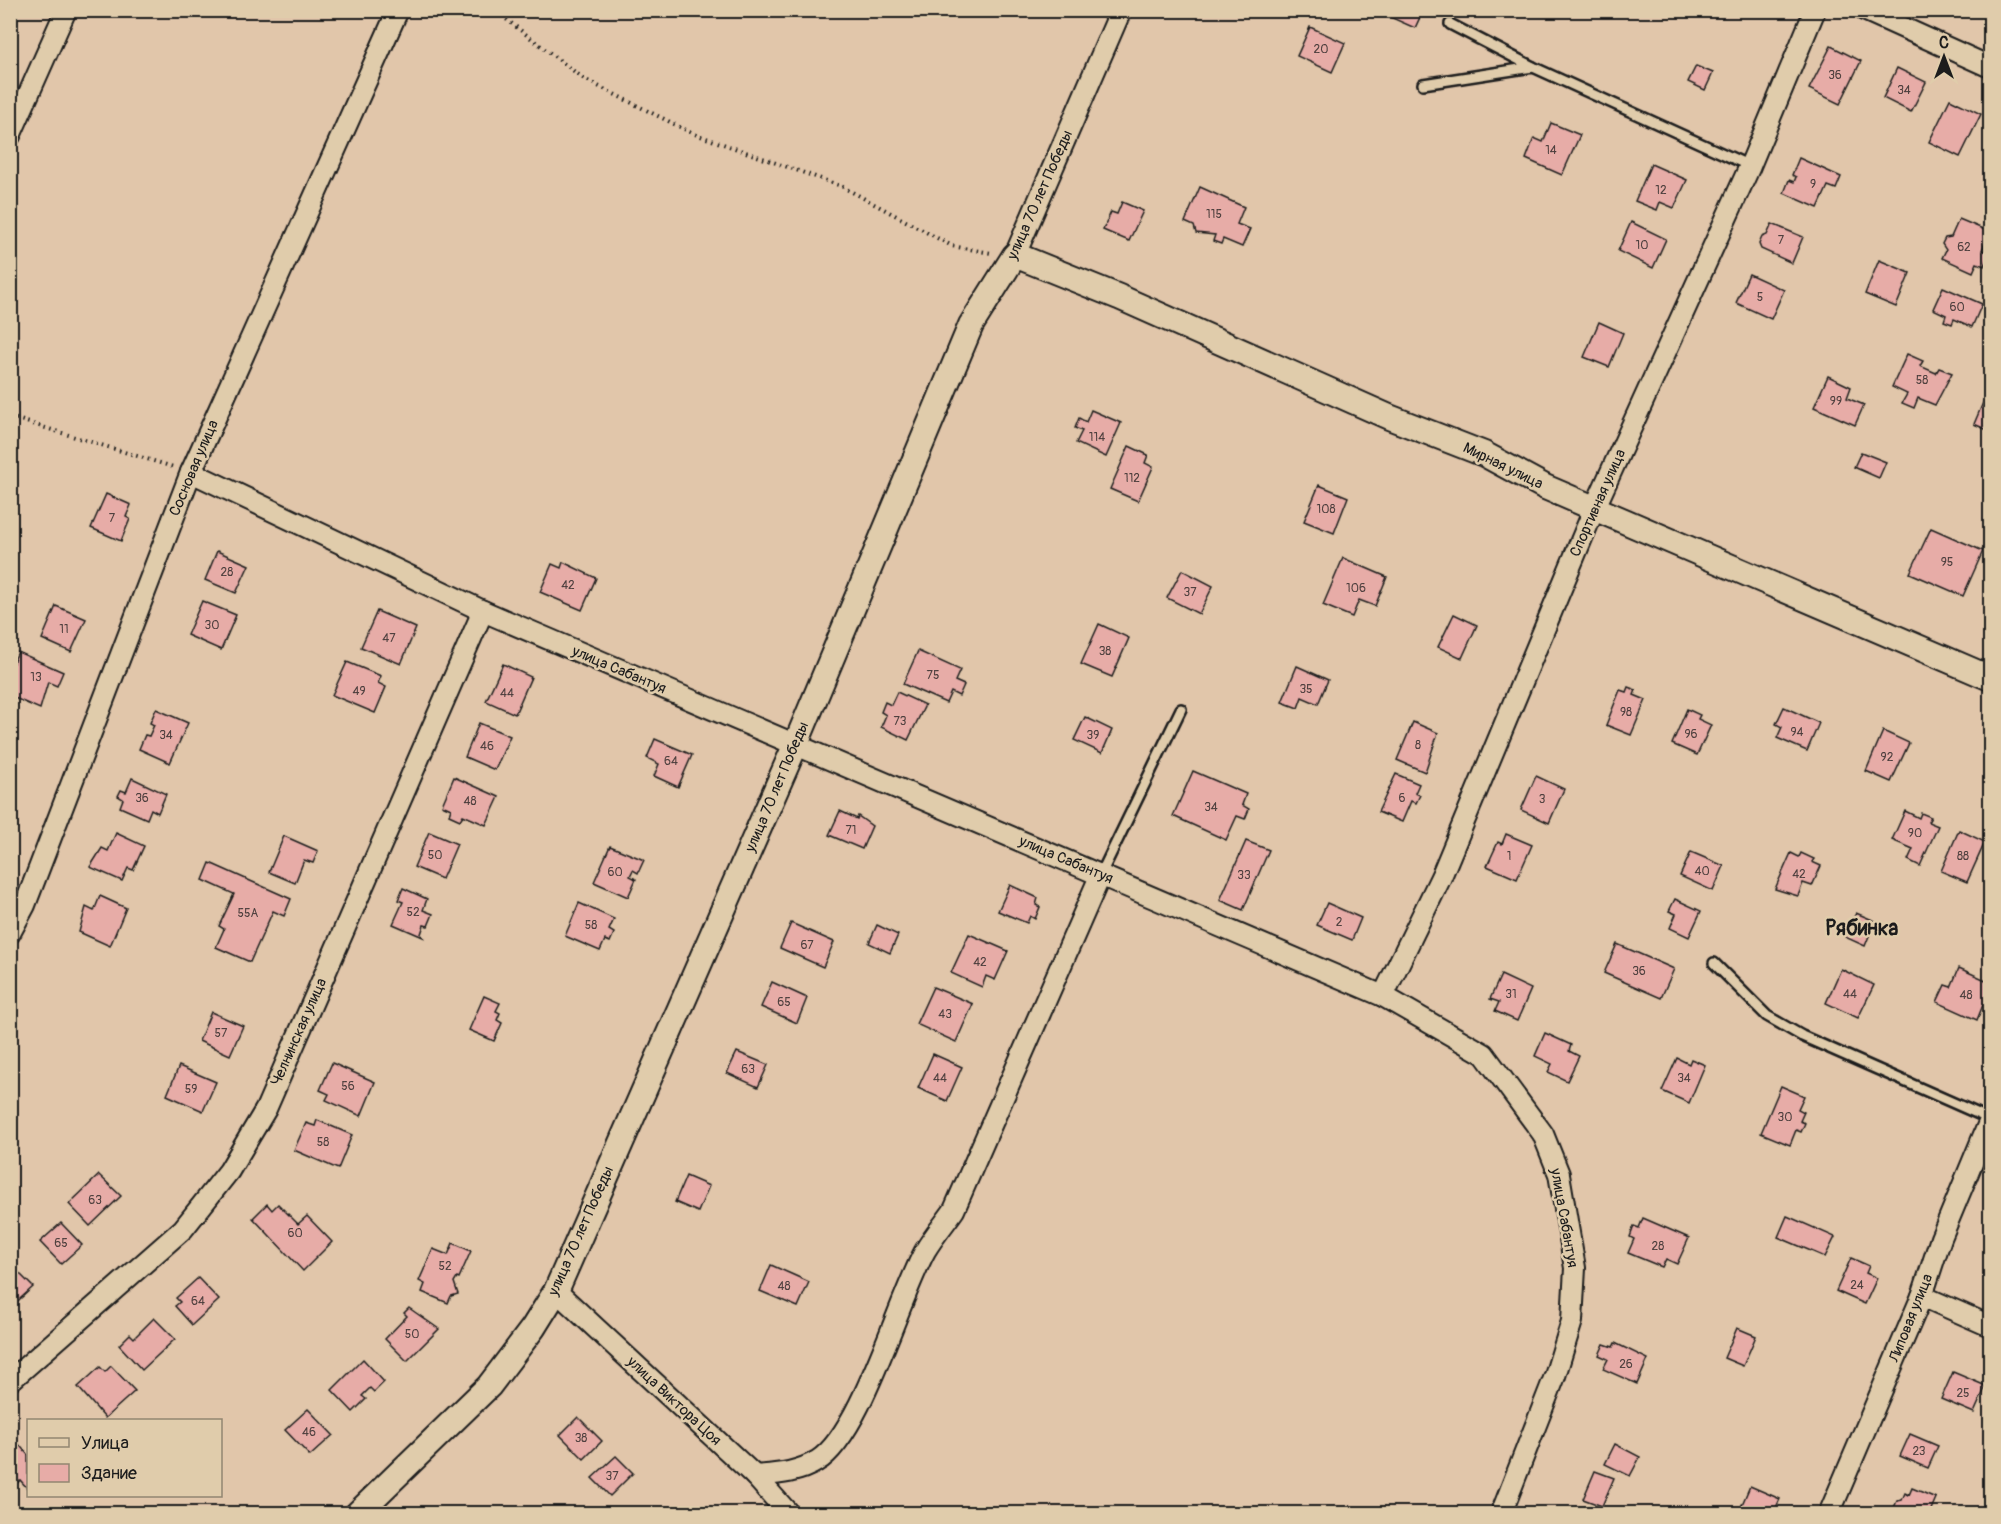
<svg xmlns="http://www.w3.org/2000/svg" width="2001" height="1524" viewBox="0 0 2001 1524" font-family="Pangolin,sans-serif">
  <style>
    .building { fill: #e7aca7; stroke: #1c1c1c; stroke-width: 1.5 }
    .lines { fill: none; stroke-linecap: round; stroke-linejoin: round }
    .service-casing { stroke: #1c1c1c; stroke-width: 14 }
    .minor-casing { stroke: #1c1c1c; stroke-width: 24 }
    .tertiary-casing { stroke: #1c1c1c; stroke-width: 28 }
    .path { stroke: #1c1c1c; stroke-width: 4; stroke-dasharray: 1.5 4.5; stroke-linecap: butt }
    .service { stroke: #e0ccab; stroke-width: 9 }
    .minor { stroke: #e0ccab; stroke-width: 20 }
    .tertiary { stroke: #e0ccab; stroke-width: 24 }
    .labels { text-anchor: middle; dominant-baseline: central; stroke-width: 5; stroke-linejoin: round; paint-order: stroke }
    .number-label { font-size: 12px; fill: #4f403f }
    .street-label { font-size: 15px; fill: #1c1c1c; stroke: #e0ccab }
    .district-label { font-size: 21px; font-weight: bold; fill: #1c1c1c; stroke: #e0ccab }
  </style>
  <rect width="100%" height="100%" fill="#e1c6aa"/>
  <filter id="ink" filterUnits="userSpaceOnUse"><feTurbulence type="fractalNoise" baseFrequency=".0167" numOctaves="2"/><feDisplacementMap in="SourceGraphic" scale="12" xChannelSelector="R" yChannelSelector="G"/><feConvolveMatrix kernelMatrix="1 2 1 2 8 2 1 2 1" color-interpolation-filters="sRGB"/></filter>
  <g filter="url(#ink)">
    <g class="building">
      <polygon points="1385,10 1419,10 1418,13 1421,15 1415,28 1383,14"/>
      <polygon points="1310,27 1345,43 1332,72 1297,56"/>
      <polygon points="1831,46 1861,61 1840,104 1809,89"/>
      <polygon points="1696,66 1713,73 1705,90 1688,82"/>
      <polygon points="1897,68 1926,82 1911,112 1883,98"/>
      <polygon points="1950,99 1981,114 1960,157 1929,142"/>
      <polygon points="1551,123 1580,135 1562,175 1526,159 1534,138 1543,142"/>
      <polygon points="1799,158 1841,177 1836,189 1828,186 1818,208 1784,193 1789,180 1794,182 1796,177 1792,175"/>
      <polygon points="1651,164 1687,180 1674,208 1660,202 1657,210 1635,201"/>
      <polygon points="1200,187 1244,207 1237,224 1250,229 1242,247 1223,239 1221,244 1213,241 1215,235 1196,233 1194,226 1185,222"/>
      <polygon points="1122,202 1143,211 1129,241 1103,230 1111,212 1117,214"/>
      <polygon points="1959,219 1990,232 1982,250 1989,253 1984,266 1977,263 1973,272 1942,258 1946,250 1942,244 1945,238 1951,237"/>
      <polygon points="1631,222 1666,239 1653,268 1618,251"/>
      <polygon points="1772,224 1803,237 1792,263 1761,249 1759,244 1762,237 1767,235"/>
      <polygon points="1879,260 1910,273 1896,307 1865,294"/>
      <polygon points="1749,274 1784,290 1771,319 1736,303"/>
      <polygon points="1943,287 1982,304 1972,327 1954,319 1952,324 1944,321 1946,315 1933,309"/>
      <polygon points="1599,322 1623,333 1609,367 1584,357"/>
      <polygon points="1907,354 1923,361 1920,366 1936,373 1939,368 1952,373 1935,405 1918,398 1914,408 1902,403 1907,394 1892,387"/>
      <polygon points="1828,376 1851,387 1847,398 1864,405 1855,425 1814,407"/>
      <polygon points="1990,386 1990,431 1974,424"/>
      <polygon points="1091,410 1121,423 1106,457 1076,443 1082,431 1075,428 1079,418 1086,422"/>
      <polygon points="1129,446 1148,455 1145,463 1153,467 1138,501 1110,489"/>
      <polygon points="1861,452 1886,462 1879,478 1854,467"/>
      <polygon points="1319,485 1348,497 1334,533 1304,521"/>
      <polygon points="106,494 131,505 126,517 130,519 121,541 91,528"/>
      <polygon points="1931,528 1983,551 1963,596 1910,573"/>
      <polygon points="217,551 249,565 236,593 205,580"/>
      <polygon points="1343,558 1387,577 1375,606 1359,600 1352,617 1323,605"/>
      <polygon points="563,562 596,578 582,610 540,592 552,564 561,568"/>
      <polygon points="1182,570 1213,586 1199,614 1167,598"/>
      <polygon points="202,601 236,615 221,650 187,635"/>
      <polygon points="56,606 86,619 71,652 42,639"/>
      <polygon points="377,611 416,628 401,664 361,647"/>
      <polygon points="1454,614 1477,625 1462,658 1438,647"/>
      <polygon points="1099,624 1129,638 1112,677 1081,664"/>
      <polygon points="918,651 960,670 955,681 964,685 959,696 951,692 946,703 903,684"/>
      <polygon points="18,652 63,672 57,686 48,682 40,709 10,696 10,669"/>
      <polygon points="347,662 381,676 378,683 386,687 375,713 332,695"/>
      <polygon points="503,664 531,677 515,714 486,701"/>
      <polygon points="1297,666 1328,680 1318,704 1302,697 1298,708 1282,702"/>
      <polygon points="1628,687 1636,690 1634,695 1646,700 1631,735 1606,725 1620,690 1626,692"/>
      <polygon points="897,692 925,705 908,740 881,727 886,715 881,712 885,702 891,705"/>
      <polygon points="1784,707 1819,723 1807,751 1777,738 1782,727 1776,724"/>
      <polygon points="156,709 188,723 170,763 139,749 145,735 149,736 154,725 150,723"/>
      <polygon points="1687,709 1700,715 1698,719 1711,725 1697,755 1672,744"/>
      <polygon points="1085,717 1112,730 1102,753 1074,740"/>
      <polygon points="1413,722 1438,733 1425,772 1397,760"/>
      <polygon points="479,723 510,736 495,770 465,757"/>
      <polygon points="1883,731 1909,743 1891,782 1866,771"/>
      <polygon points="655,739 692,755 678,787 654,776 659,764 647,758"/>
      <polygon points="1193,771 1246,794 1242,805 1249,809 1245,819 1237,816 1226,840 1173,816"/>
      <polygon points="1396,774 1419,784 1415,793 1420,795 1416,803 1411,801 1402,822 1378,812"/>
      <polygon points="1536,776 1564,789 1549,823 1521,810"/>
      <polygon points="454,777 499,797 486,825 463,815 460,820 449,815 451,809 442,805"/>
      <polygon points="132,778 166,794 158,813 151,809 147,819 120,807 123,799 118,796 121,790 126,792"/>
      <polygon points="840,811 857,819 858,816 872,826 862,849 829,835"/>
      <polygon points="1905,811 1919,818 1921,813 1931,817 1928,822 1938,826 1920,866 1908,860 1913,849 1892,840"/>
      <polygon points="1959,830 1985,842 1967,882 1941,871"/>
      <polygon points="429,832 457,844 442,879 414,867"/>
      <polygon points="116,833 144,846 133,870 128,868 122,881 90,867 102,848 108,851"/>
      <polygon points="1506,834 1532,845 1517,879 1487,866 1498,842 1502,844"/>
      <polygon points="284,836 318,851 313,863 304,860 295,883 269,872"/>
      <polygon points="1246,841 1269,850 1243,910 1220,900"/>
      <polygon points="610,846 644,860 638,873 633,870 630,876 636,879 628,897 594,882"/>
      <polygon points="1691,852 1724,866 1713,891 1680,876"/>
      <polygon points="1791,853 1799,857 1801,853 1814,859 1812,862 1821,866 1812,886 1803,883 1798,896 1775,889"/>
      <polygon points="210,863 291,899 284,916 273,911 250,962 216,947 224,929 219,926 234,894 203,880"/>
      <polygon points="1010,885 1038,898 1036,905 1040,907 1035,919 1030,916 1027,923 998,911"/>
      <polygon points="403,888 427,899 423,910 433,914 428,926 424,925 421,934 423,937 393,924 403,902 398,900"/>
      <polygon points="100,896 126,908 110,946 79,932 86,907 94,911"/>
      <polygon points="1675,899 1701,911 1689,937 1670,928 1676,914 1669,911"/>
      <polygon points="579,903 614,919 609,930 614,933 610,942 605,940 600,951 565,936"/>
      <polygon points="1327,903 1361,918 1352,940 1317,925"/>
      <polygon points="1856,913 1875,921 1865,946 1845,937"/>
      <polygon points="791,923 834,942 823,967 780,948"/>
      <polygon points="877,925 898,935 890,953 869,943"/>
      <polygon points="969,934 1008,951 995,980 986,976 982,987 951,973"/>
      <polygon points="1617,944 1674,969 1661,998 1604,973"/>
      <polygon points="1959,968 1990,982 1990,1008 1983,1005 1977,1020 1937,1002 1945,985 1951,987"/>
      <polygon points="1841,969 1874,985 1858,1018 1826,1003"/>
      <polygon points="1501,975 1531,989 1517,1021 1495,1011 1499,1002 1490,999"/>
      <polygon points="772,982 807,998 797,1023 761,1007"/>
      <polygon points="933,987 973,1004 956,1042 916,1024"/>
      <polygon points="484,996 500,1003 496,1011 500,1013 497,1020 502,1023 494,1041 469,1030"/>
      <polygon points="211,1012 243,1026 230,1055 199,1041"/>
      <polygon points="1545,1033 1571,1045 1569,1051 1579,1056 1567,1081 1548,1072 1552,1064 1535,1056"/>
      <polygon points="737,1052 768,1065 758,1087 727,1073"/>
      <polygon points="933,1054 962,1067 947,1101 918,1088"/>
      <polygon points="1677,1058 1689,1064 1691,1059 1705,1065 1689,1103 1662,1091"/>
      <polygon points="332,1063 375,1082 361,1116 326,1100 329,1094 320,1090"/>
      <polygon points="179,1066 216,1082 203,1111 167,1095"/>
      <polygon points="1781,1086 1804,1096 1798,1109 1804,1112 1800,1121 1805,1123 1801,1132 1796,1130 1790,1145 1761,1133"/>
      <polygon points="317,1120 352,1135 338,1169 294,1150 306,1123 315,1126"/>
      <polygon points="99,1175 121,1196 90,1226 69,1204"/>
      <polygon points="686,1176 709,1186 698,1212 675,1202"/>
      <polygon points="267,1204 272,1210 278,1204 298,1224 307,1216 332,1242 303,1271 253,1218"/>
      <polygon points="1787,1216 1835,1237 1825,1257 1778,1237"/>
      <polygon points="1643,1218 1689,1238 1677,1264 1666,1259 1662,1267 1628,1253 1634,1239 1630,1237 1634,1226 1639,1228"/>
      <polygon points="61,1223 82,1245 61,1264 40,1242"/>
      <polygon points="453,1243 471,1251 459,1278 457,1277 454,1282 458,1294 451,1296 448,1303 422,1292 425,1284 419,1281 433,1249 448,1255"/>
      <polygon points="1851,1258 1869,1266 1866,1273 1877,1278 1865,1304 1836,1291"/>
      <polygon points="10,1264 33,1287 10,1308"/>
      <polygon points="771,1265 809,1282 798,1307 760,1291"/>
      <polygon points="198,1278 219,1300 192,1325 175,1306 180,1302 176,1298"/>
      <polygon points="409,1308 439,1329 407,1361 385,1339 407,1316 404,1313"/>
      <polygon points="154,1318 175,1339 142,1370 119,1345 130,1334 134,1338"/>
      <polygon points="1737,1328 1756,1336 1743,1366 1724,1358"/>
      <polygon points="1615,1343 1648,1359 1637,1384 1603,1369 1608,1359 1599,1355 1604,1344 1613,1347"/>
      <polygon points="363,1359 384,1382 374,1392 370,1388 362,1396 366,1399 353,1412 332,1390"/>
      <polygon points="111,1366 135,1391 105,1418 78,1387 100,1367 105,1372"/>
      <polygon points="1953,1372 1986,1386 1974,1413 1941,1399"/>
      <polygon points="308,1409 333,1435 310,1456 285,1430"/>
      <polygon points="578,1417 602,1441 584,1459 560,1435"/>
      <polygon points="1910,1434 1938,1446 1928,1468 1900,1456"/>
      <polygon points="16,1441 28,1455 28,1489 20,1480 15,1486 10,1481 10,1446"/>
      <polygon points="1615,1444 1640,1457 1630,1476 1605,1464"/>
      <polygon points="616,1456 633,1473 610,1496 592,1478"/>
      <polygon points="1595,1471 1614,1478 1602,1506 1583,1499"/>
      <polygon points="1750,1486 1780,1499 1773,1514 1738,1514"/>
      <polygon points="1912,1488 1936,1498 1930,1512 1932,1514 1895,1514 1893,1510 1897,1501 1902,1500 1905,1493 1909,1495"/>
    </g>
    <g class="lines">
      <defs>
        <g id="service">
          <polyline points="1450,24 1533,67"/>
          <polyline points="1423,84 1533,67 1750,166"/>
          <polyline points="1101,874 1181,709"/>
          <polyline points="1714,963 1767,1016 1802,1036 1990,1119"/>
        </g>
        <g id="minor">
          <polyline points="1864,10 1990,67"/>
          <polyline points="10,136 66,10"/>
          <polyline points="1015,255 1121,10"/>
          <polyline points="191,472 483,611 1383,996 1484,1054 1543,1134 1559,1174 1575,1268 1572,1321 1555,1376 1501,1514"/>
          <polyline points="10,933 25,905 191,472 398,10"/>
          <polyline points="1383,996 1441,877 1595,507 1750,166 1815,10"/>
          <polyline points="556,1291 755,1476 789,1514"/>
          <polyline points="1922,1296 1990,1326"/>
          <polyline points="10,1381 183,1229 229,1171 266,1109 483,611"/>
          <path d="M 755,1476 C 776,1474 798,1473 817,1461 C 861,1435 898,1300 925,1251 C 933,1237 945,1223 954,1210 L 1101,874"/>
          <polyline points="1829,1514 1922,1296 1941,1238 1990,1120"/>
        </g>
        <polyline id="tertiary" points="357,1514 489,1386 533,1328 556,1291 795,746 971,325 1015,255 1119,297 1389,417 1484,454 1545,487 1990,678"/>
      </defs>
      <use href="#service" class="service-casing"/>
      <use href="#minor" class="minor-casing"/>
      <use href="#tertiary" class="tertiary-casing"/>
      <g class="path">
        <polyline points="491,10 502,16 584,79 692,133 841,186 952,246 991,253"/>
        <polyline points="10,417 173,467"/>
      </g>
      <use href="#service" class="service"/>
      <use href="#minor" class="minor"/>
      <use href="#tertiary" class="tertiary"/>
    </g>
  </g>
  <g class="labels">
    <g class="number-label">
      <text x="1321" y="49">20</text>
      <text x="1835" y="75">36</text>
      <text x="1904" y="90">34</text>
      <text x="1551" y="150">14</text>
      <text x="1813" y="184">9</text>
      <text x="1661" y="190">12</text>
      <text x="1214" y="214">115</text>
      <text x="1781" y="240">7</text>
      <text x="1642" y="245">10</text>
      <text x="1964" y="247">62</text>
      <text x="1760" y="297">5</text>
      <text x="1957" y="307">60</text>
      <text x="1922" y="380">58</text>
      <text x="1836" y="401">99</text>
      <text x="1097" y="437">114</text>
      <text x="1132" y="478">112</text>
      <text x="1326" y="509">108</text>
      <text x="112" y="518">7</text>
      <text x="1947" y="562">95</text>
      <text x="227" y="572">28</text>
      <text x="568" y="585">42</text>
      <text x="1356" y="588">106</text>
      <text x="1190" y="592">37</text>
      <text x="212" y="625">30</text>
      <text x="64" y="629">11</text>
      <text x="389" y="638">47</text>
      <text x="1105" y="651">38</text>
      <text x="933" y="675">75</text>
      <text x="36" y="677">13</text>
      <text x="1306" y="689">35</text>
      <text x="359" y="691">49</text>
      <text x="507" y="693">44</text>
      <text x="1626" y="712">98</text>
      <text x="900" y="721">73</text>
      <text x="1797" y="732">94</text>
      <text x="1691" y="734">96</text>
      <text x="166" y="735">34</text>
      <text x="1093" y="735">39</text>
      <text x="1418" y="745">8</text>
      <text x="487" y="746">46</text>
      <text x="1887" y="757">92</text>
      <text x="671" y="761">64</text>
      <text x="142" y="798">36</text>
      <text x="1402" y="798">6</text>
      <text x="1542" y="799">3</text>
      <text x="470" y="801">48</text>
      <text x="1211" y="807">34</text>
      <text x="851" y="830">71</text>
      <text x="1915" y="833">90</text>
      <text x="435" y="855">50</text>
      <text x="1509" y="856">1</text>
      <text x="1963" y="856">88</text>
      <text x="1702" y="871">40</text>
      <text x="615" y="872">60</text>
      <text x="1799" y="874">42</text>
      <text x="1244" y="875">33</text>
      <text x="413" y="912">52</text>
      <text x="248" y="913">55А</text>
      <text x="1339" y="922">2</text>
      <text x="591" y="925">58</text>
      <text x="807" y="945">67</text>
      <text x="980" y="962">42</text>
      <text x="1639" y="971">36</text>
      <text x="1511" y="994">31</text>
      <text x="1850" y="994">44</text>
      <text x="1966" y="995">48</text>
      <text x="784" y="1002">65</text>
      <text x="945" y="1014">43</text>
      <text x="221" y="1033">57</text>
      <text x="748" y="1069">63</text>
      <text x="940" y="1078">44</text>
      <text x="1684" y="1078">34</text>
      <text x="348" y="1086">56</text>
      <text x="191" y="1089">59</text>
      <text x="1785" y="1117">30</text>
      <text x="323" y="1142">58</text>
      <text x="95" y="1200">63</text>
      <text x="295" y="1233">60</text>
      <text x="61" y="1243">65</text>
      <text x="1658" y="1246">28</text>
      <text x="445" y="1266">52</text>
      <text x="1857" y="1285">24</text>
      <text x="784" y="1286">48</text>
      <text x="198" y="1301">64</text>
      <text x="412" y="1334">50</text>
      <text x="1626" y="1364">26</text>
      <text x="1963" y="1393">25</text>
      <text x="309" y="1432">46</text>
      <text x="581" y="1438">38</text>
      <text x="1919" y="1451">23</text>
      <text x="612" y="1476">37</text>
    </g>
    <g class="street-label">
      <text transform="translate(1040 195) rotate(-66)">улица 70 лет Победы</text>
      <text transform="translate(1503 466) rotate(26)">Мирная улица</text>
      <text transform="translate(194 468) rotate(-67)">Сосновая улица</text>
      <text transform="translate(1598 503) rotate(-66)">Спортивная улица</text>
      <text transform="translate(619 670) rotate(23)">улица Сабантуя</text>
      <text transform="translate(777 787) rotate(-67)">улица 70 лет Победы</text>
      <text transform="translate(1066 860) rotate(23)">улица Сабантуя</text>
      <text transform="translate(299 1032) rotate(-66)">Челнинская улица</text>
      <text transform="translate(1564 1218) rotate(80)">улица Сабантуя</text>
      <text transform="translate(581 1231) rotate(-66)">улица 70 лет Победы</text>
      <text transform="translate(1911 1318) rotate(-68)">Липовая улица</text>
      <text transform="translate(674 1401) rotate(43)">улица Виктора Цоя</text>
    </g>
    <g class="district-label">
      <text x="1862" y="928">Рябинка</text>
    </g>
  </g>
  <rect width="2001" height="1524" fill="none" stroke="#e0ccab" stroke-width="36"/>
  <rect x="18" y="18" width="1965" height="1488" fill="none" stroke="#1c1c1c" stroke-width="2" filter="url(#ink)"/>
  <rect x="27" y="1419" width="195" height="78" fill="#e0ccab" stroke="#928672" stroke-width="1.5"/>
  <rect x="39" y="1438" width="30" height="9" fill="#e0ccab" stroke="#928672" stroke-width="1.5"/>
  <text x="81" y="1449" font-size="18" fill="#1c1c1c">Улица</text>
  <rect x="39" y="1464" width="30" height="18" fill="#e7aca7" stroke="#928672" stroke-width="1.5"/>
  <text x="81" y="1479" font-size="18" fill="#1c1c1c">Здание</text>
  <g transform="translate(1944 57)" stroke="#e0ccab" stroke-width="4.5" paint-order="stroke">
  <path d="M0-4.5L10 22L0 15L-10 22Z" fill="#1c1c1c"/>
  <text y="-9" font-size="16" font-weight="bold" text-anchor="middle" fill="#1c1c1c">С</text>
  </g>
</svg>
